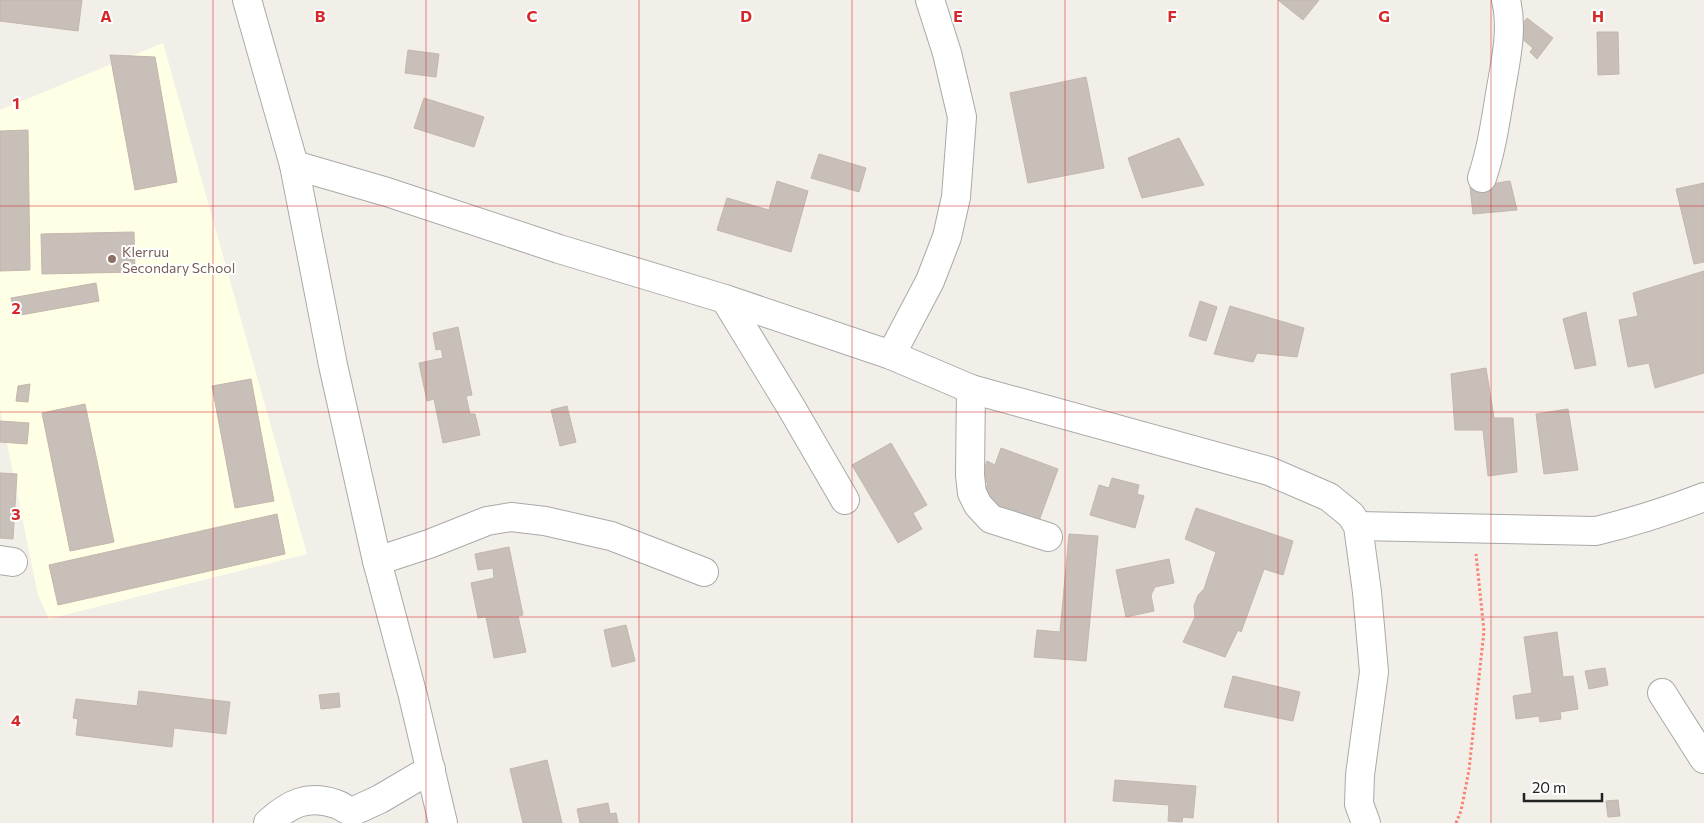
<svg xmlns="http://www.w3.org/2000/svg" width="1704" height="823" viewBox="0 0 1704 823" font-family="Commissioner,sans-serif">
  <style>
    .education { fill: #ffffe5 }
    .building { fill: #c7bfb8; stroke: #c4b6ab }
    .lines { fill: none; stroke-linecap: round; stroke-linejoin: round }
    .minor-casing { stroke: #a9a9a9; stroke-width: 30 }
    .path { stroke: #fa8072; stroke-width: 3; stroke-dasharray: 2.5 2.5; stroke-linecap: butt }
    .minor { stroke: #fff; stroke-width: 28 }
    .grid { fill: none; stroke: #d62828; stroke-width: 1; stroke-opacity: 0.55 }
    .education-dot { fill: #8d6e63; stroke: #fff; stroke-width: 2 }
    .labels { text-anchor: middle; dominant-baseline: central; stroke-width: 4; stroke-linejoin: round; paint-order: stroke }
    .education-label { font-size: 14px; fill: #785e54; stroke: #fff; text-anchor: start }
    .grid-label { font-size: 16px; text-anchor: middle; font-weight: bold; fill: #d62828; stroke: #fff; stroke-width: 4; stroke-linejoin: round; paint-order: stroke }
  </style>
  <rect width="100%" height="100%" fill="#f2efe9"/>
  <polygon class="education" points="163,43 307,554 49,619 38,595 0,409 0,110"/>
  <g class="building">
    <polygon points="0,0 82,0 78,31 0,21"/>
    <polygon points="1278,0 1319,0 1303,20"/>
    <polygon points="1527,18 1553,38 1537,59 1530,52 1533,48 1515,33"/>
    <polygon points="1597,32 1618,32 1619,74 1598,75"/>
    <polygon points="408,50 439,54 436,77 405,73"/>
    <polygon points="110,55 155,57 177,182 135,190"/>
    <polygon points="1086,77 1104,168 1028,183 1010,93"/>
    <polygon points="424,98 484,117 474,147 414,128"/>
    <polygon points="28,130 30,270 0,271 0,131"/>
    <polygon points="1179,138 1204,185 1142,198 1128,158"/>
    <polygon points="819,154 866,168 859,192 811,178"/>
    <polygon points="777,181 808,191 791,252 717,230 727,198 769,210"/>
    <polygon points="1510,181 1517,210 1473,214 1470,187"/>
    <polygon points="1704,183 1704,262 1694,264 1676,189"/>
    <polygon points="134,232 135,272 42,274 41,234"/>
    <polygon points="1704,271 1704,373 1655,388 1649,363 1628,367 1619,320 1638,316 1633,293"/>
    <polygon points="96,283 99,301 15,316 11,298"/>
    <polygon points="1200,301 1217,307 1206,341 1189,336"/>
    <polygon points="1230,306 1304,328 1297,357 1257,353 1253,362 1214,354"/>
    <polygon points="1586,312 1596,365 1575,369 1563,319"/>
    <polygon points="458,327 472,395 466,396 470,414 475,414 480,435 443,443 434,399 427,401 419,363 443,358 441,349 436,350 433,333"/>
    <polygon points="1486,368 1494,418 1513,418 1517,472 1488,476 1483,430 1455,430 1451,374"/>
    <polygon points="251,379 274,501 235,508 212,386"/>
    <polygon points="30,384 28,402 16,401 18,386"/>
    <polygon points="85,404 114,542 70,551 42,413"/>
    <polygon points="567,406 576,442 560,446 551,410"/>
    <polygon points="1568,409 1578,470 1544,474 1536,414"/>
    <polygon points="0,421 29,423 27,444 0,442"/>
    <polygon points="891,443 927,505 913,513 922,529 898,543 852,465"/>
    <polygon points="1001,448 1058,469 1039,521 982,500 988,483 980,480 987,461 995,465"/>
    <polygon points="0,473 17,474 13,539 0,538"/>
    <polygon points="1112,478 1139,485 1137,494 1144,496 1135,528 1090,515 1099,485 1109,488"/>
    <polygon points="1196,508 1293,541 1283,575 1264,569 1241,632 1238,630 1225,657 1183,642 1195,617 1194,606 1198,595 1204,589 1216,552 1185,539"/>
    <polygon points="277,514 285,554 58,605 49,565"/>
    <polygon points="1069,534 1098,536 1086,661 1034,657 1037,630 1060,632"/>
    <polygon points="509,547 523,615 518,616 526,652 494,658 486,617 478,618 471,583 494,578 493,568 478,570 475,554"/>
    <polygon points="1169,559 1174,583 1155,587 1151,595 1154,611 1126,617 1116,570"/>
    <polygon points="626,625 635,661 612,667 604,630"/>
    <polygon points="1557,632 1563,677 1573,676 1578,709 1560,712 1561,719 1540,722 1539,716 1516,719 1513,696 1532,693 1524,637"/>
    <polygon points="1605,668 1608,685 1589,689 1585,671"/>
    <polygon points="1233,676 1300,692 1293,721 1224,707"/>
    <polygon points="139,691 230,702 226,734 174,728 172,747 76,735 78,719 73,718 76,699 137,706"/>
    <polygon points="339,693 340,707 321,709 319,695"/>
    <polygon points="547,760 562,823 523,823 510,769"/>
    <polygon points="1115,780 1196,786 1193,818 1183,817 1182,822 1168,821 1169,805 1113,801"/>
    <polygon points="1618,800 1620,816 1608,817 1606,801"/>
    <polygon points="608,803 610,814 616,813 618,823 580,823 577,809"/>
  </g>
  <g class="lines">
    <defs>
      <g id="minor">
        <polyline points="247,0 294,165 333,365 377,561 413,696 443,823"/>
        <polyline points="294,165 387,192 559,249 725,299 891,355 971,389 1269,471 1329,497 1351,515 1358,526 1367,592 1374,672 1360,775 1359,804 1366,823"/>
        <path d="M 1482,178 C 1492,148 1496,118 1501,88 C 1506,60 1513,28 1506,0"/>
        <polyline points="725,299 791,407 845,500"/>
        <polyline points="891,355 930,281 947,237 956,197 962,117 947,53 930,0"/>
        <polyline points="971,389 970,475 972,493 978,505 991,519 1048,537"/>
        <path d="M 1358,526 L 1596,531 C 1633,522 1668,511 1704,497"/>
        <polyline points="0,560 13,562"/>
        <polyline points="377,561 429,544 487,521 511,517 545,521 611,536 704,572"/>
        <polyline points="1662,693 1704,759"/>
        <path d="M 268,823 C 289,804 307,794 336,804 C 343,806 347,812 354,811 L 380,799 L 431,769"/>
      </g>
    </defs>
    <use href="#minor" class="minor-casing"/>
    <polyline class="path" points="1456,823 1461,811 1469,770 1484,631 1476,554"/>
    <use href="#minor" class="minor"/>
  </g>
  <path class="grid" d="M 213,0 L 213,823M 426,0 L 426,823M 639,0 L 639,823M 852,0 L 852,823M 1065,0 L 1065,823M 1278,0 L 1278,823M 1491,0 L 1491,823M 0,206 L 1704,206M 0,412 L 1704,412M 0,617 L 1704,617"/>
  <circle class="education-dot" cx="112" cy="259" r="5"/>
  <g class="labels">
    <g class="education-label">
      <text x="122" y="251">Klerruu<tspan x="122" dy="16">Secondary School</tspan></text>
    </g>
  </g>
  <g class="grid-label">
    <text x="106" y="22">A</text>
    <text x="320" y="22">B</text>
    <text x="532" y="22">C</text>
    <text x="746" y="22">D</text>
    <text x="958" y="22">E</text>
    <text x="1172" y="22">F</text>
    <text x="1384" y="22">G</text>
    <text x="1598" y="22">H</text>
    <text x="16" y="109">1</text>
    <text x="16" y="314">2</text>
    <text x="16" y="520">3</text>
    <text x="16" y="726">4</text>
  </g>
  <path d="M1524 793v8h78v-8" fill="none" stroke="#222222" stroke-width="2.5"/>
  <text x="1532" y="793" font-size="15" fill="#222222" stroke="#ffffff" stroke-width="4" paint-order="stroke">20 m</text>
</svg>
